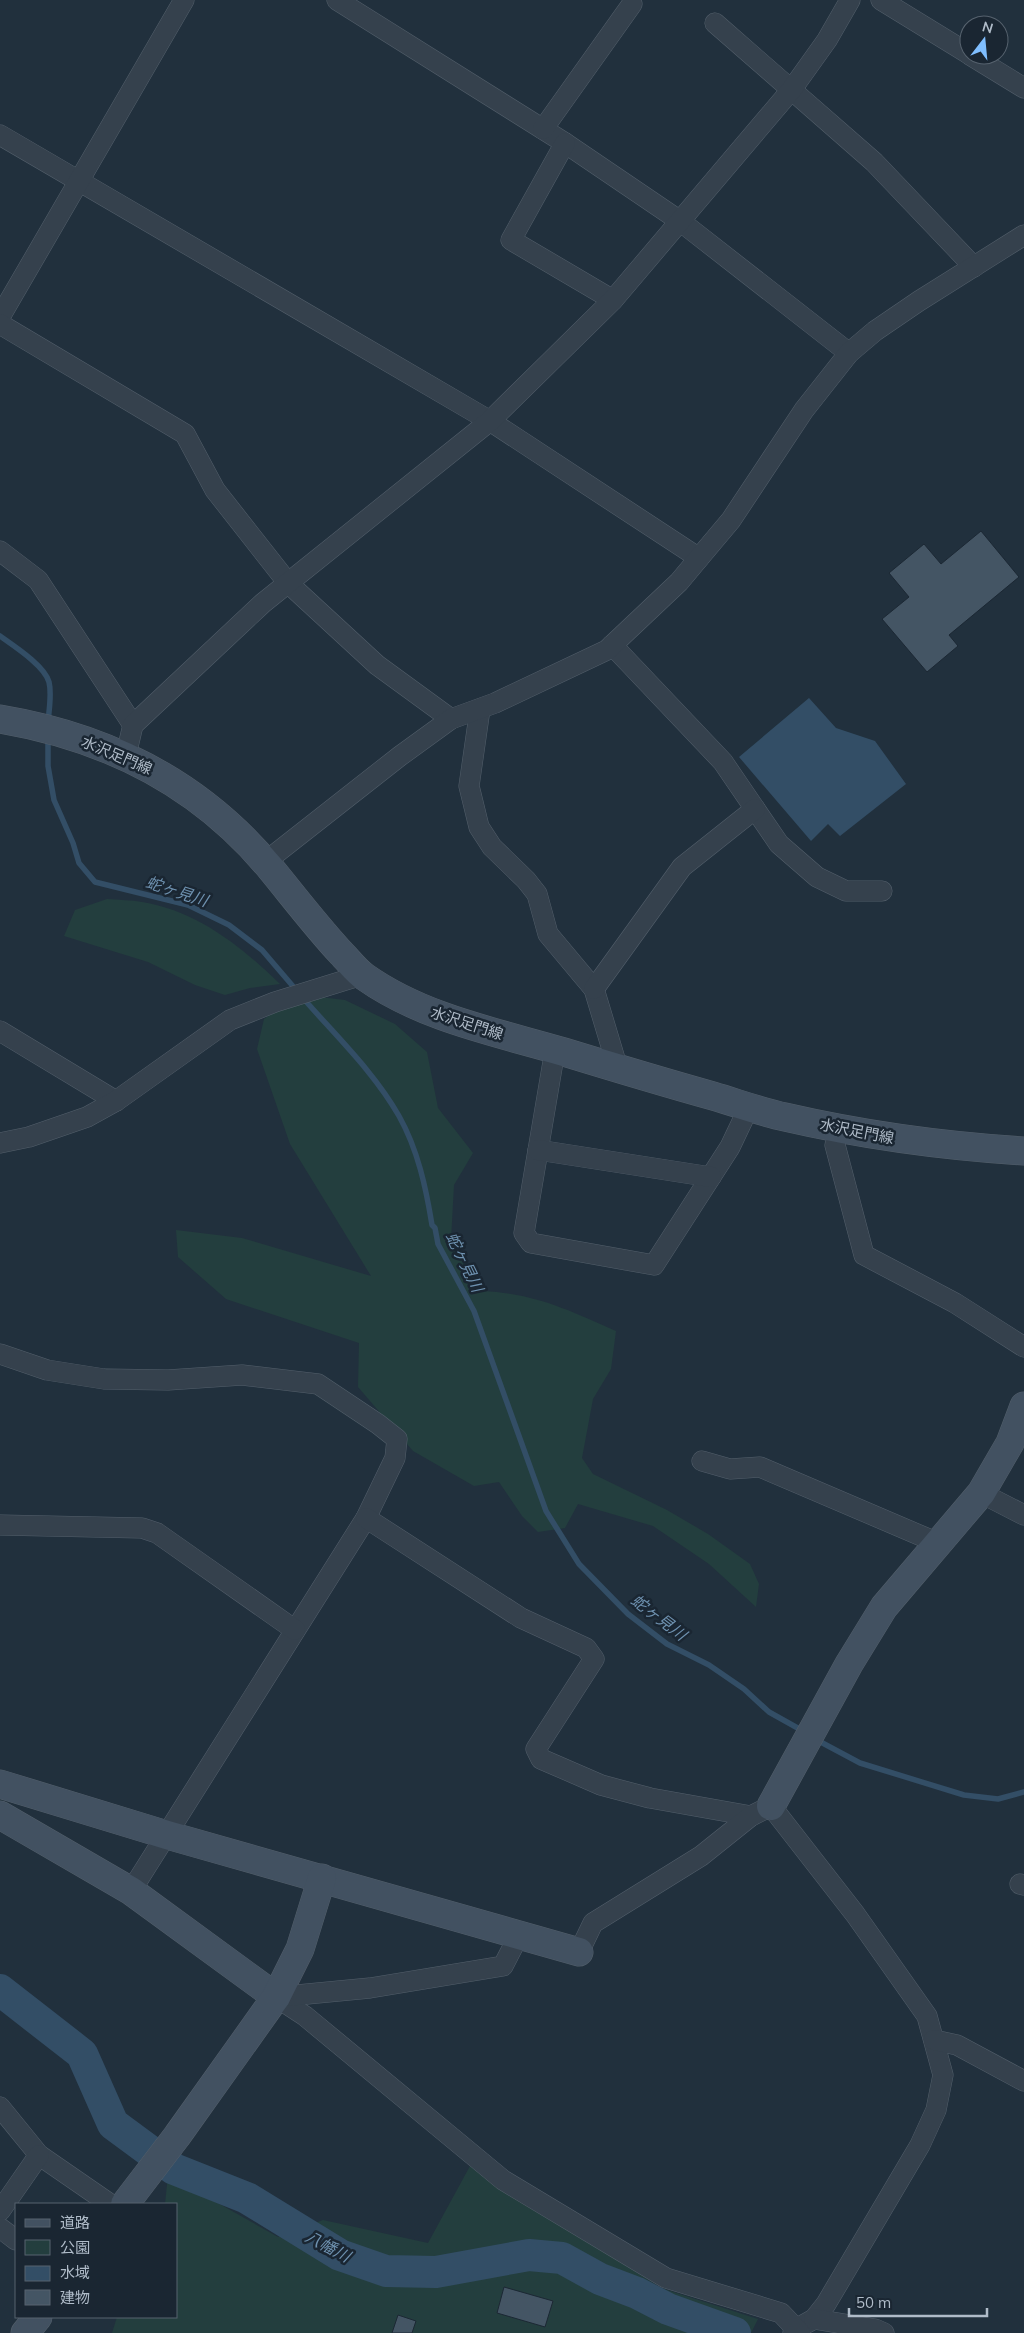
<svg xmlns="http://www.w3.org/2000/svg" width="1024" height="2333" viewBox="0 0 1024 2333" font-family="Mulish,'Noto Sans JP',sans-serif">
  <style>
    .green { fill: #233e3e }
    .water { fill: #334e66 }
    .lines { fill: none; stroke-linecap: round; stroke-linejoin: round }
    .stream { stroke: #334e66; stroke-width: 5.5 }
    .river { stroke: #334e66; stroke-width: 32 }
    .building { fill: #445564; stroke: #1c2834 }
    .street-casing { stroke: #535f6b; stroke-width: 21 }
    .secondary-casing { stroke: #535f6b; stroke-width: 29 }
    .street { stroke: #35414d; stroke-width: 20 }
    .secondary { stroke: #425161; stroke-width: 28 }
    .labels { text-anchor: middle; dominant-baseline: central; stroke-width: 5; stroke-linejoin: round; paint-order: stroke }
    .street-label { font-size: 15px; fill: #b0bcc9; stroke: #1a2632 }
    .water-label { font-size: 16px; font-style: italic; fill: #6e91af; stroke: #1a2632 }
  </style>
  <rect width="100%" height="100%" fill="#21303d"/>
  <g class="green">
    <path d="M 107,899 C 119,900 131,900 142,902 C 197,911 241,946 280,984 L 250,988 L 225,995 L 195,985 L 148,962 L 64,936 L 75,910 Z"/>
    <path d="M 320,997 L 345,1000 L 395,1024 L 427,1052 L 438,1108 L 473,1153 L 454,1185 L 451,1240 L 483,1291 C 537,1294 568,1310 616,1331 L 611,1369 L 593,1399 L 582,1458 L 593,1474 L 667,1510 L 708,1534 L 750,1564 L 759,1584 L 756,1607 L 709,1564 L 653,1526 L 578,1504 L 565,1528 L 538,1532 L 522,1516 L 499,1482 L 474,1486 L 413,1451 L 358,1387 L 359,1343 L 226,1299 L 178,1257 L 176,1230 L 242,1238 L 371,1276 L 290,1144 L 257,1049 L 264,1019 L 281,1007 Z"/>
    <polygon points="470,2166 661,2288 758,2319 751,2333 112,2333 117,2317 176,2317 176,2204 165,2204 168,2175 278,2237 323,2220 428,2243"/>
  </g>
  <polygon class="water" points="809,698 836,728 875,741 906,784 840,836 828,824 811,841 739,757"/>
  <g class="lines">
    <g class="stream">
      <path d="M 0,636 C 14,646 45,666 49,682 C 52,694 49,710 48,722"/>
      <polyline points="48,737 48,766 54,800 73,843 79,863 95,882 188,905 229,925 262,950 297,991"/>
      <path d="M 303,998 C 336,1036 374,1072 399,1116 C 418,1150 426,1188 432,1225 L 435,1228 L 438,1244 L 474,1311 L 546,1511 L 579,1564 L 628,1614 L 667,1644 L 709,1665 L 744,1689 L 769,1712 L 803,1731"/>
      <polyline points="815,1739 860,1763 964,1795 998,1799 1024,1792"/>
    </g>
    <polyline class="river" points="0,1990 82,2054 113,2124 174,2169 247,2198 340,2255 386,2271 436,2272 529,2255 562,2258 600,2279 637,2293 668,2309 735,2333"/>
  </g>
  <g class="building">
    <polygon points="981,531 1019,577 949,635 958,646 927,672 882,619 909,597 889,573 924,544 941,564"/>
    <polygon points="504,2287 553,2301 545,2327 497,2313"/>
    <polygon points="398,2315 416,2321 412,2333 392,2333"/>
  </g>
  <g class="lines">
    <defs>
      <g id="street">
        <polyline points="337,0 565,143 680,221 849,353"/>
        <polyline points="881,0 969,54"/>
        <polyline points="715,23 874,162 974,267"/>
        <polyline points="970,55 1024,88"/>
        <polyline points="543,129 632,4"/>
        <polyline points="0,135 490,421 699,558"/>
        <polyline points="565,143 511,240 613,300"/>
        <polyline points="0,317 184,0"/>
        <polyline points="0,324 185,434 215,490 288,583 377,665 451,719"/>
        <polyline points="0,551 38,580 133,725"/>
        <polyline points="612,645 723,762 779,844 817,877 846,891 882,891"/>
        <polyline points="480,709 469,786 479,827 492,847 526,880 537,894 548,934 594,989 618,1069"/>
        <polyline points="126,755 133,725 263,603 490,421 613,300 792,89 827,40 850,0"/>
        <polyline points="265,862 400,756 451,719 495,703 607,650 679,582 699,558 731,520 804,410 849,353 875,331 919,301 1024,235"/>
        <polyline points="594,989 682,867 755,809"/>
        <polyline points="0,1031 116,1101"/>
        <polyline points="555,1050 524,1233 531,1243 654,1265 730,1147 749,1107"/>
        <polyline points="0,1143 29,1137 87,1117 116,1101 230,1020 275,1002 362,975"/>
        <polyline points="835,1145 864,1255 955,1303 1024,1347"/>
        <polyline points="538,1150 711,1177"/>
        <polyline points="0,1354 47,1370 104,1379 168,1380 242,1375 318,1384 378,1424 397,1439 395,1458 366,1518 131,1891"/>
        <polyline points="702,1461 730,1469 760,1467 938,1543"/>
        <polyline points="981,1493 1024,1515"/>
        <polyline points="366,1518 521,1618 586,1648 594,1659 536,1749 541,1759 601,1785 650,1798 751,1816"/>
        <polyline points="0,1525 142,1528 157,1533 295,1630"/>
        <polyline points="1020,1884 1024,1885"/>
        <polyline points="579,1952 593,1923 701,1856 751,1816 771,1806 855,1914 927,2016 943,2075 936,2110 920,2145 826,2304 814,2319 796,2329 793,2333"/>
        <polyline points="276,1997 305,2016 503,2180 666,2278 781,2313 800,2333"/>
        <polyline points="276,1997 370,1988 503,1966 519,1935"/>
        <polyline points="934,2040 957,2045 1024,2081"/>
        <polyline points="0,2107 39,2155 110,2204"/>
        <polyline points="0,2211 39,2155"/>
        <polyline points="0,2228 16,2240"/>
        <polyline points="814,2319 875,2329 884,2333"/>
      </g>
      <g id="secondary">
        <path d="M 0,719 C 108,737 200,783 271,869 C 294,897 316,926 341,953 C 349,961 356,971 365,977 C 423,1018 496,1032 564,1052 C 613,1067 663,1082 713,1096 C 737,1103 761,1112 785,1117 C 863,1135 944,1146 1024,1151"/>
        <polyline points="0,1784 167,1835 579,1952"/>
        <polyline points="771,1806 849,1664 884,1607 981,1493 1010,1443 1024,1406"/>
        <polyline points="0,1815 131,1891 276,1997"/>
        <polyline points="125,2204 177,2136 276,1997 300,1949 322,1878"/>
        <polyline points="25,2333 38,2317"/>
      </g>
    </defs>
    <use href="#street" class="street-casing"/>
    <use href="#secondary" class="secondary-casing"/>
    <use href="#street" class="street"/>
    <use href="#secondary" class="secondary"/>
  </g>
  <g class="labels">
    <g class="street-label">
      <text transform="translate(117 755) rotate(23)">水沢足門線</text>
      <text transform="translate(467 1023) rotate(18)">水沢足門線</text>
      <text transform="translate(857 1131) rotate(11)">水沢足門線</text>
    </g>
    <g class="water-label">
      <text transform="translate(177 891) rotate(18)">蛇ヶ見川</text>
      <text transform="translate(465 1262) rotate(64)">蛇ヶ見川</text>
      <text transform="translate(659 1617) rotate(37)">蛇ヶ見川</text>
      <text transform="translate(328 2246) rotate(28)">八幡川</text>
    </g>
  </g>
  <rect x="15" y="2203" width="162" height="115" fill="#1a2632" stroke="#56626e"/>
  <rect x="25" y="2219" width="25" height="8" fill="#425161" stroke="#56626e"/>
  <text x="60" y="2228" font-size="15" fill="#b0bcc9">道路</text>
  <rect x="25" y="2240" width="25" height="15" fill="#233e3e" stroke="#56626e"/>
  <text x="60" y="2253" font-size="15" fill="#b0bcc9">公園</text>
  <rect x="25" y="2266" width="25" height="15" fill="#334e66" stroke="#56626e"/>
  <text x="60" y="2278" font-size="15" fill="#b0bcc9">水域</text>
  <rect x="25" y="2290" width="25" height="15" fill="#445564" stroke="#56626e"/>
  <text x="60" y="2303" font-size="15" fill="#b0bcc9">建物</text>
  <g transform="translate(984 40) rotate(16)"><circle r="24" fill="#1a2632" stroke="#56626e"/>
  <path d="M0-4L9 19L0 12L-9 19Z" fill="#7fbeff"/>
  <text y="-8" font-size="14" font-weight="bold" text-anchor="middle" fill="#b0bcc9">N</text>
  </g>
  <path d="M849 2308v8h138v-8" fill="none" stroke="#b0bcc9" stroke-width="2.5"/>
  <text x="856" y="2308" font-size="15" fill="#b0bcc9" stroke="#1a2632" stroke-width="4" paint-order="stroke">50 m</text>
</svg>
